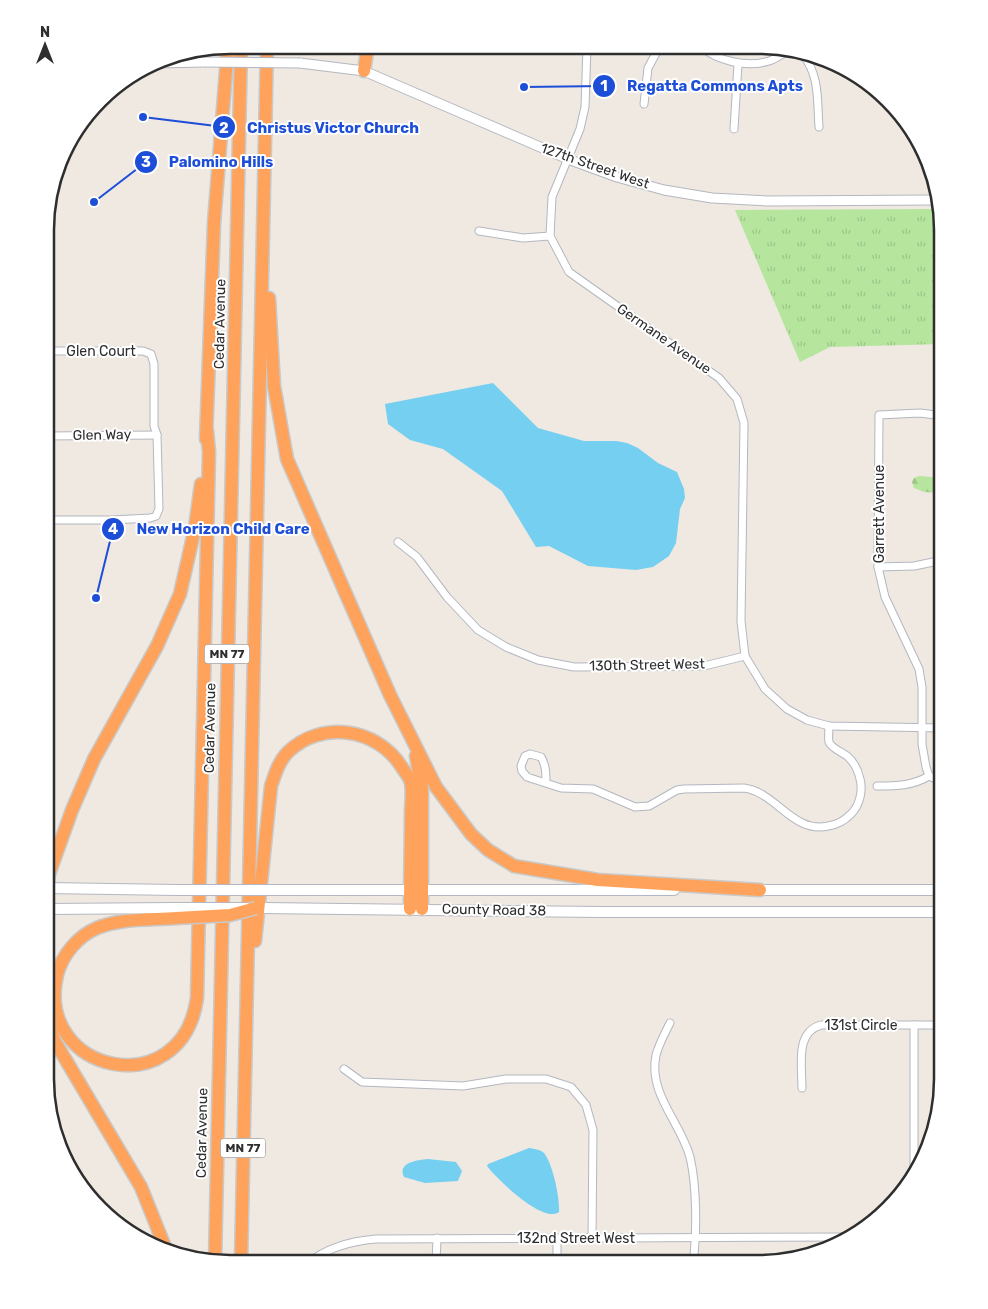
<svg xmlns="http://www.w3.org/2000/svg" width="988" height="1309" viewBox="0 0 988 1309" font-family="Rubik,sans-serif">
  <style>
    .forest { fill: url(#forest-firs) }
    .park { fill: url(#park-tufts) }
    .water { fill: #75cff0 }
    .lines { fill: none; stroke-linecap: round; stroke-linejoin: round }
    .minor-casing { stroke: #b4b7c1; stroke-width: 9 }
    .tertiary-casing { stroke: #b4b7c1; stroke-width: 11 }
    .secondary-casing { stroke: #b4b7c1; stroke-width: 12 }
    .motorway-casing { stroke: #c9c9c9; stroke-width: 15 }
    .minor { stroke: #fff; stroke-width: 7 }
    .tertiary { stroke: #fff; stroke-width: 9 }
    .secondary { stroke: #fff; stroke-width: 10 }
    .motorway { stroke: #ffa35c; stroke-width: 12 }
    .tertiary-bridge-casing { stroke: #b4b7c1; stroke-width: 11; stroke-linecap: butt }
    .secondary-bridge-casing { stroke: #b4b7c1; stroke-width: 12; stroke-linecap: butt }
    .motorway-bridge-casing { stroke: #c9c9c9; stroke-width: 15; stroke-linecap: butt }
    .tertiary-bridge { stroke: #fff; stroke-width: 9 }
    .secondary-bridge { stroke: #fff; stroke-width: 10 }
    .motorway-bridge { stroke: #ffa35c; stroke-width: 12 }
    .labels { text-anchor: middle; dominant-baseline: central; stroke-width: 4; stroke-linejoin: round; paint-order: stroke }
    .shield { fill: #fff; stroke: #6d6d6d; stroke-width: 1 }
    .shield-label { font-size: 12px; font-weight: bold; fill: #2e2e2e }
    .street-label { font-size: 14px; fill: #2e2e2e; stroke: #fff }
    .rim { fill: none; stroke: #2e2e2e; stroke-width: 2.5 }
    .leader { fill: none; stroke: #1d4ed8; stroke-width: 2 }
    .callout-dot { fill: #1d4ed8; stroke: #fff; stroke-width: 2 }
    .mark-label { font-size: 15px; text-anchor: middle; font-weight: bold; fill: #fff }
    .callout-label { font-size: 15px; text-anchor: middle; font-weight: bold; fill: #1d4ed8; stroke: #fff; stroke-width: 4; stroke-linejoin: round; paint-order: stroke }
  </style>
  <defs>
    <pattern id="forest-firs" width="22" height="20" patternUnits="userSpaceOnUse" patternTransform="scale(1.25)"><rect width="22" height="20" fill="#b6e59e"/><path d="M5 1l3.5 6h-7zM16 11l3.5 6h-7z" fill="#9dc588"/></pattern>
    <pattern id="park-tufts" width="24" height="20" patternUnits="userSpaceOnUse" patternTransform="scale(1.25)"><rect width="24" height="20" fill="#b6e59e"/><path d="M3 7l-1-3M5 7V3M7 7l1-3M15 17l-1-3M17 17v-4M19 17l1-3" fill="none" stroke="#9dc588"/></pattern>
  </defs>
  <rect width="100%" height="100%" fill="#efe9e1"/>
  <polygon class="forest" points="919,476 943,478 943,493 924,492 914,488 912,482 914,478"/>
  <polygon class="park" points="938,209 943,230 943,344 830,347 800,362 735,210"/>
  <g class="water">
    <polygon points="493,383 538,428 584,441 616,441 627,443 638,448 658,463 677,472 684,489 685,498 680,509 676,543 669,556 653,567 636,570 588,566 549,546 536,547 502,491 443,449 410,440 388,424 385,404"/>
    <path d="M 529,1148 C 534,1149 540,1149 544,1153 C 553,1164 560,1199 559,1212 C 543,1224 497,1179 487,1166 L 488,1164 Z"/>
    <path d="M 428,1159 L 456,1162 L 462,1171 L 458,1181 L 425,1183 L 404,1177 C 397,1162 418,1160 428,1159 Z"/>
  </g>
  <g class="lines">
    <defs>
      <g id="minor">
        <polyline points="587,46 585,107 580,129 552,197 550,236 569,272 719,378 737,399 744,423 741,621 745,656"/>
        <path d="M 700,46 C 717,61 747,68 769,61 C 776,59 783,53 790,50"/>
        <path d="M 803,55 C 820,76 817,101 819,127"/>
        <polyline points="644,104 648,68 660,46"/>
        <polyline points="734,129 738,64"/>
        <polyline points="479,231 523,238 550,236"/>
        <polyline points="46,436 157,435"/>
        <polyline points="46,520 112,520 150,518 156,516 159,509 157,435 154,426 154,364 151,354 143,351 48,351"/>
        <polyline points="398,542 417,557 447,597 478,630 506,647 538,660 574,667 704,666 745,656 765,689 787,709 807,720 829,726 943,728"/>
        <polyline points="878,567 914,566 943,560"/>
        <polyline points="929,776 926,767 922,744 922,687 919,669 885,597 878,567 879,415 920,413 943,416"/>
        <polyline points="929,776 943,782"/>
        <path d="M 546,783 C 546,774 546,765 541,757 L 530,754 L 525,756 L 521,766 L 522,771 L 527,777 L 561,788 L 593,789 L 635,807 L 649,806 L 677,790 L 684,789 L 744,788 C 776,792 793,834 828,826 C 837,825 844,821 851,814 C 860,805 863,790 860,779 C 858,770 853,761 847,756 C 842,752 831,748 829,742 C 828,737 829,731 829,726"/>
        <path d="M 877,786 C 896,786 912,786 929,776"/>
        <path d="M 670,1023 C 665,1033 659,1044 656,1055 C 648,1094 680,1121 690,1157 C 697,1187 697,1233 693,1264"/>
        <polyline points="344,1069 362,1082 463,1086 506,1079 546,1079 571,1087 586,1105 593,1130 592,1238"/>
        <path d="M 802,1088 C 802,1066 795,1032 821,1025 L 943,1025"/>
        <polyline points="914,1178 914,1025"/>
        <path d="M 308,1263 C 328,1247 351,1241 376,1239 L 849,1237"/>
        <polyline points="436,1263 437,1238"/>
        <polyline points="557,1263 557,1238"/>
      </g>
      <g id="tertiary">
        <polyline points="157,63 204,62"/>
        <polyline points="300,63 364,71 568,159 617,177 664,190 712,198 768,201 936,200"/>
      </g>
      <g id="secondary">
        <polyline points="45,888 178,890"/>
        <polyline points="284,890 674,890"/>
        <polyline points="754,890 943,890"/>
        <polyline points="262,908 601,912 943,912"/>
        <polyline points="45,909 176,908"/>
      </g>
      <g id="motorway">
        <polyline points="364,71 368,45"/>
        <polyline points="269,298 274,386 287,459 390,695 436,787 471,834 488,850 514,866 598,880 760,890"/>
        <polyline points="206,439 214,223 228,45"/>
        <polyline points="416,756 422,789 422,909"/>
        <polyline points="45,901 49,874 72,810 94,759 157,646 180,594 195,528 201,484"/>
        <path d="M 176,918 C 151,920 121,918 97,928 C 78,936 62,955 57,975 C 34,1073 182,1106 197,998 L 209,452 L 207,431"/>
        <path d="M 255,941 L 271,786 C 275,774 279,761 288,752 C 321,720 377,728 401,766 C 404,771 410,777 411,783 C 413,792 411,804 411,813 C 411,845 410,877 410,909"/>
        <polyline points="45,1006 54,1040 141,1187 165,1247"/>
        <polyline points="215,1262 241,45"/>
        <polyline points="241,1263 267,45"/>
      </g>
    </defs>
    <use href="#minor" class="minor-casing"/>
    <use href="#tertiary" class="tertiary-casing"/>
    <use href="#secondary" class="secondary-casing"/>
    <use href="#motorway" class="motorway-casing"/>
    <use href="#minor" class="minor"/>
    <use href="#tertiary" class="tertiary"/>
    <use href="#secondary" class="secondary"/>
    <use href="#motorway" class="motorway"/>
    <defs>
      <polyline id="tertiary-bridge" points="204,62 300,63"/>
      <g id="secondary-bridge">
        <polyline points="178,890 284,890"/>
        <polyline points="176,908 246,908"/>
      </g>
      <polyline id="motorway-bridge" points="176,918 230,915 256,908"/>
    </defs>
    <use href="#tertiary-bridge" class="tertiary-bridge-casing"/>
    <use href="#secondary-bridge" class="secondary-bridge-casing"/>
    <use href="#motorway-bridge" class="motorway-bridge-casing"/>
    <use href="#tertiary-bridge" class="tertiary-bridge"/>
    <use href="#secondary-bridge" class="secondary-bridge"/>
    <use href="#motorway-bridge" class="motorway-bridge"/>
  </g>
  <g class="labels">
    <g class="shield">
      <rect x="204.5" y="644.5" width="45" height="19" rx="4"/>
      <rect x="220.5" y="1138.5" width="45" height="19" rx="4"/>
    </g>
    <g class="shield-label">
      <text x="227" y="654">MN 77</text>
      <text x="243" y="1148">MN 77</text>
    </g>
    <g class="street-label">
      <text transform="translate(595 166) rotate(19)">127th Street West</text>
      <text transform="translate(220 324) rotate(-89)">Cedar Avenue</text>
      <text transform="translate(664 339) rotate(35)">Germane Avenue</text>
      <text x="101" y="351">Glen Court</text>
      <text transform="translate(102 435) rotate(-1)">Glen Way</text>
      <text transform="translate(879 514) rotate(-90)">Garrett Avenue</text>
      <text transform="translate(647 665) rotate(-1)">130th Street West</text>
      <text transform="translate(210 728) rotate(-89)">Cedar Avenue</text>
      <text transform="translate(494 910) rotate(1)">County Road 38</text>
      <text x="861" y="1025">131st Circle</text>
      <text transform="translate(202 1133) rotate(-89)">Cedar Avenue</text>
      <text x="576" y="1238">132nd Street West</text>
    </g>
  </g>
  <path d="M0 0H988V1309H0ZM230 54H758A176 176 0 0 1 934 230V1079A176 176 0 0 1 758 1255H230A176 176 0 0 1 54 1079V230A176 176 0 0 1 230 54Z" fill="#fff" fill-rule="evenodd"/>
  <path class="rim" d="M230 54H758A176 176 0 0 1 934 230V1079A176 176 0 0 1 758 1255H230A176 176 0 0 1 54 1079V230A176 176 0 0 1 230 54Z"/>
  <path class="leader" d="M524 87L604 86M143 117L224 127M94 202L146 162M96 598L113 529"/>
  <g class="callout-dot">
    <circle cx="524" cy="87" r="5"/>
    <circle cx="143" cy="117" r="5"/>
    <circle cx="94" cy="202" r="5"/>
    <circle cx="96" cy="598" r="5"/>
    <circle cx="604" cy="86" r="12"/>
    <circle cx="224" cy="127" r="12"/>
    <circle cx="146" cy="162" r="12"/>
    <circle cx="113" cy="529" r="12"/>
  </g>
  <g class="mark-label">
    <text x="604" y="91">1</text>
    <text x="224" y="133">2</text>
    <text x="146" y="167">3</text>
    <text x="113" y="534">4</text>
  </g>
  <g class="callout-label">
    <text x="715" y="91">Regatta Commons Apts</text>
    <text x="333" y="133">Christus Victor Church</text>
    <text x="221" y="167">Palomino Hills</text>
    <text x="223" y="534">New Horizon Child Care</text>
  </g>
  <g transform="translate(45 45)" stroke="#ffffff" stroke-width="4" paint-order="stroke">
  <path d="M0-4L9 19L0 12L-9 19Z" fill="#2e2e2e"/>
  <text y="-8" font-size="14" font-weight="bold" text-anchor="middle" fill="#2e2e2e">N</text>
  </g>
</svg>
